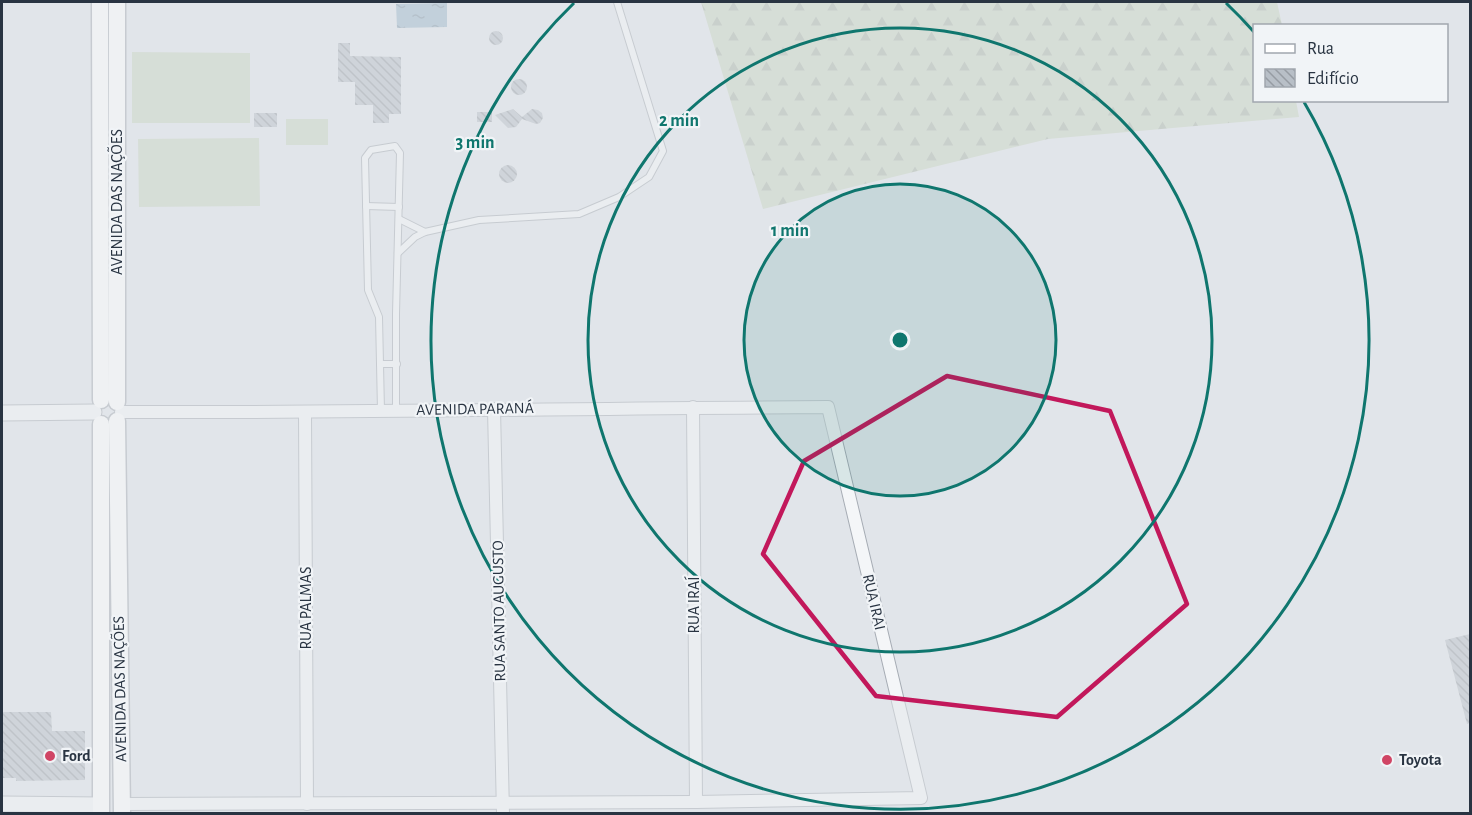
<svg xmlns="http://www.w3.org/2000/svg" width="1472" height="815" viewBox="0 0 1472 815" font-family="'Alegreya Sans',sans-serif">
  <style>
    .forest { fill: url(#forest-firs) }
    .pitch { fill: #c8d4c2 }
    .water { fill: url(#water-ripples) }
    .building { fill: url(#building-back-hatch) }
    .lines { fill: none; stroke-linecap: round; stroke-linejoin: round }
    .service-casing { stroke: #a6acb4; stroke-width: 8 }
    .minor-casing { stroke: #a6acb4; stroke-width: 14 }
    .tertiary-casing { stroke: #a6acb4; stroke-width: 17 }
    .secondary-casing { stroke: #a6acb4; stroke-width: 19 }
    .service { stroke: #f4f6f8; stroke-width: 6 }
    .minor { stroke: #f4f6f8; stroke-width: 12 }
    .tertiary { stroke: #f4f6f8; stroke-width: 15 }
    .secondary { stroke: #fff; stroke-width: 16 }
    .marked { fill: none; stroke: #c2185b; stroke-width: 4.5; stroke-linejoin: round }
    .ring { fill: none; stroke: #0f766e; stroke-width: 3 }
    .poi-dot { fill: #d04565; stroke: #f1f4f7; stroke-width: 2 }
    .labels { text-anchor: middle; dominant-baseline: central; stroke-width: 4.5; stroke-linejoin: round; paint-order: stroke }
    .street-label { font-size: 16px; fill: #293442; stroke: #f1f4f7 }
    .poi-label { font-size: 16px; font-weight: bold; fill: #293442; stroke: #f1f4f7; text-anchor: start }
    .centre { fill: #0f766e; stroke: #f1f4f7; stroke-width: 3 }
    .ring-label { font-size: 18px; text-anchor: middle; font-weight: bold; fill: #0f766e; stroke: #f1f4f7; stroke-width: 4.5; stroke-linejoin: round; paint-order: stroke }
  </style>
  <defs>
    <pattern id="forest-firs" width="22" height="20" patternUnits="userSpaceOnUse" patternTransform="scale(1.5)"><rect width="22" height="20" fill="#c8d4c2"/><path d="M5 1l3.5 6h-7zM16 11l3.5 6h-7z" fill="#acb7a8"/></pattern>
    <pattern id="water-ripples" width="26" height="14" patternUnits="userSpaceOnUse" patternTransform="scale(1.5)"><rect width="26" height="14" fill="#9cb6ca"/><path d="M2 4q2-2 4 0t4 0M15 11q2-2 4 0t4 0" fill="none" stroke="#7f95a6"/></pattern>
    <pattern id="building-back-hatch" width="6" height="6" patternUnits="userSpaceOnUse" patternTransform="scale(1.5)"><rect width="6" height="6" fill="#b8bfc7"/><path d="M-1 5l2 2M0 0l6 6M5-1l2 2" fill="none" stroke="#969ca3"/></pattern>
  </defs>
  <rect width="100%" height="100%" fill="#e1e5ea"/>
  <polygon class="forest" points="701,2 1277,2 1282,25 1254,26 1254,100 1296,101 1299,117 1048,139 763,209"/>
  <g class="pitch">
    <polygon points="132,52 250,53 250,123 132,123"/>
    <rect x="286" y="119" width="42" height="26"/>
    <polygon points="259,138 260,206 139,207 138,139"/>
  </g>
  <polygon class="water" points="447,3 447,27 397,28 396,4"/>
  <g class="building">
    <circle cx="496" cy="38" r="7"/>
    <polygon points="338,43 350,43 350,56 401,57 401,114 389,114 389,123 373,123 373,105 355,105 355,82 338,82"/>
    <circle cx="519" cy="87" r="8"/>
    <polygon points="513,109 522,117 532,109 538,110 542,113 543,118 540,123 536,124 522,119 516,127 508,128 495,115"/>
    <rect x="477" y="112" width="15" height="10"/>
    <rect x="254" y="113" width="23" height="14"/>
    <circle cx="508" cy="174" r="9"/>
    <polygon points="1470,634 1470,723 1467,724 1445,640"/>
    <polygon points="2,712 51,712 52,731 85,731 85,780 16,781 16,778 2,778"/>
  </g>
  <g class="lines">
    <defs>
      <g id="service">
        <polyline points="366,206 399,207"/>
        <polyline points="399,219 425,232"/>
        <polyline points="398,253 415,237 425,232 479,220 579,214 619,197 649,177 663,151 617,2"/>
        <polyline points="380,364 397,364"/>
        <polyline points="381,411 379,317 368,290 365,158 371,150 395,146 400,153 396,314 396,411"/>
      </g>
      <g id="minor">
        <polyline points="693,407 696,802"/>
        <polyline points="494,409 503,814"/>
        <path d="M 121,412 C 357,413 592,408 828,407 L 921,798 L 696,802 L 122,804"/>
        <polyline points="305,413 307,804"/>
      </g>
      <g id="tertiary">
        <polyline points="2,413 94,412"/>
        <polyline points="2,804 101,805"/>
      </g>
      <g id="secondary">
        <polyline points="100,2 101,400"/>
        <polyline points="117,2 117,402"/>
        <polyline points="117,421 122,814"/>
        <polyline points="101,814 101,424"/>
      </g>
    </defs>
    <use href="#service" class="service-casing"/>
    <use href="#minor" class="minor-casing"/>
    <use href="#tertiary" class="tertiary-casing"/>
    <use href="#secondary" class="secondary-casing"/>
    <use href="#service" class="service"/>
    <use href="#minor" class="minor"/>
    <use href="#tertiary" class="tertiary"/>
    <use href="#secondary" class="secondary"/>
  </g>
  <path d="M0 0H1472V815H0ZM 947,376 L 1110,411 L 1187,604 L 1057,717 L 876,696 L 763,554 L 804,461 Z" fill="#e1e5ea" fill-opacity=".55" fill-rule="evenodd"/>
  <path class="marked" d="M 947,376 L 1110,411 L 1187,604 L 1057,717 L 876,696 L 763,554 L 804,461 Z"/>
  <circle cx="900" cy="340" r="156" fill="#0f766e" fill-opacity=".12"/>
  <g class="ring">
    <circle cx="900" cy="340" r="156"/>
    <circle cx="900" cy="340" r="312"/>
    <path d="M1226 3A469 469 0 0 1 1254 32M1304 102A469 469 0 1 1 574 3"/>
  </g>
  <g class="poi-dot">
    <circle cx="50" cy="756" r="6"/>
    <circle cx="1387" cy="760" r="6"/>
  </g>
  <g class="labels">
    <g class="street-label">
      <text transform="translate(117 202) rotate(-90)">AVENIDA DAS NAÇÕES</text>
      <text transform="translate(475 409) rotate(-1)">AVENIDA PARANÁ</text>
      <text transform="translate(874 602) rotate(77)">RUA IRAI</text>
      <text transform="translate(694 605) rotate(-90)">RUA IRAÍ</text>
      <text transform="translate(306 608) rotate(-90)">RUA PALMAS</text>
      <text transform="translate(499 611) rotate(-91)">RUA SANTO AUGUSTO</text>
      <text transform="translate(120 689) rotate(-91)">AVENIDA DAS NAÇÕES</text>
    </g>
    <g class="poi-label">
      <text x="62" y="756">Ford</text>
      <text x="1399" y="760">Toyota</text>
    </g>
  </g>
  <circle cx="900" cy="340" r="9" class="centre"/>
  <g class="ring-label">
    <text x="679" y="126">2 min</text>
    <text x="475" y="148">3 min</text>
    <text x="790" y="236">1 min</text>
  </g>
  <rect width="1472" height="815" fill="none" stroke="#293442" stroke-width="6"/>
  <rect x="1253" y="24" width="195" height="78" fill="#f1f4f7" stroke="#a1a7af" stroke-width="1.5"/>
  <rect x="1265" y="44" width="30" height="9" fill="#ffffff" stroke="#a1a7af" stroke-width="1.5"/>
  <text x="1307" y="54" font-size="18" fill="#293442">Rua</text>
  <rect x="1265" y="69" width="30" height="18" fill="url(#building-back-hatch)" stroke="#a1a7af" stroke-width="1.5"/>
  <text x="1307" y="84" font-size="18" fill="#293442">Edifício</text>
</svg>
